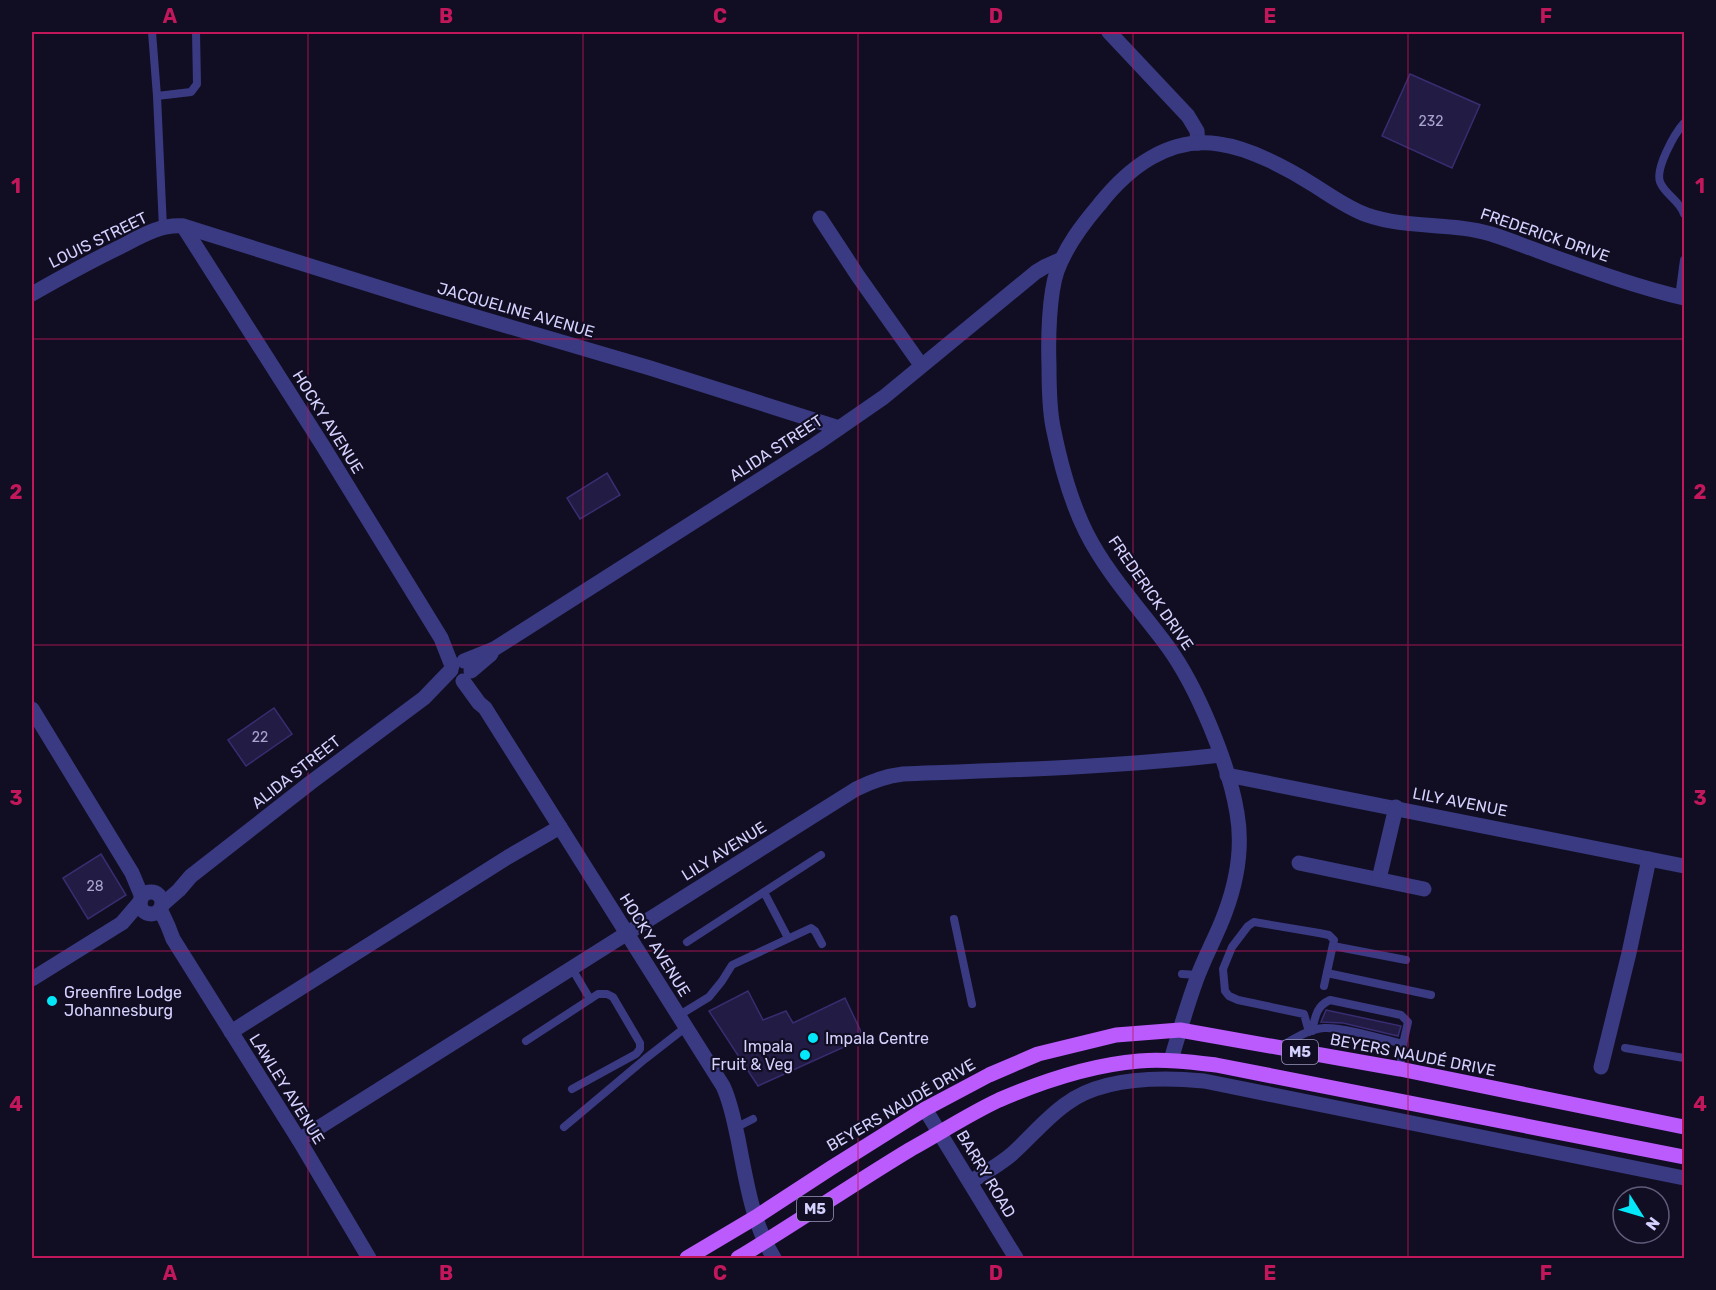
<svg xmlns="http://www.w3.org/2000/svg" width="1716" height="1290" viewBox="0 0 1716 1290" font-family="Rubik,sans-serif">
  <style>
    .building { fill: #221b44; stroke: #382d70; stroke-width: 1.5 }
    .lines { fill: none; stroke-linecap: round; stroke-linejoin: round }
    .lane { stroke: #3a3a82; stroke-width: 8 }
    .street { stroke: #3a3a82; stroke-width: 15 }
    .primary { stroke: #bb5afd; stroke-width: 15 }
    .grid { fill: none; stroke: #c2185b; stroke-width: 1.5; stroke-opacity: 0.55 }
    .poi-dot { fill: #03e7f8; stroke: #110e23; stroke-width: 2 }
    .labels { text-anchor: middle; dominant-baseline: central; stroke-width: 4.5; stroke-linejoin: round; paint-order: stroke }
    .number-label { font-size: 14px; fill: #a8a4d0 }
    .shield { fill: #110e23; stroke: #9a96bc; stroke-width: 1.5 }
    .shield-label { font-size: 15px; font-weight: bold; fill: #d5d1fe }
    .street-label { font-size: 16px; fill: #d5d1fe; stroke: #110e23 }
    .poi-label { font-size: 16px; fill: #d5d1fe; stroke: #110e23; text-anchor: start }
    .neatline { fill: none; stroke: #c2185b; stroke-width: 2 }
    .grid-label { font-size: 20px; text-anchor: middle; font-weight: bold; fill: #c2185b }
  </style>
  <rect width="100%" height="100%" fill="#110e23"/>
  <g class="building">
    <polygon points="1410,74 1480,105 1452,168 1382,136"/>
    <polygon points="607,473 620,495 580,519 567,498"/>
    <polygon points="274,708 292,734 246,766 228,740"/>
    <polygon points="101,854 126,895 88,919 63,878"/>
    <polygon points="748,991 763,1020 786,1011 793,1023 845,998 864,1038 758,1086 709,1011"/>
    <polygon points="1326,1010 1401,1026 1398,1036 1343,1023 1321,1022"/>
  </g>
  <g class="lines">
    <g class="lane">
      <polyline points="152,32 157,96 163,228"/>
      <polyline points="157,96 191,92 197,84 196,32"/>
      <path d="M 1684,123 C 1675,133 1653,171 1661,184 C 1667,196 1680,201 1684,214"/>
      <polyline points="1679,297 1684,260"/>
      <polyline points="764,892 788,938"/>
      <polyline points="954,919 972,1004"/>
      <polyline points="687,942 821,855"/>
      <polyline points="1333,946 1406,960"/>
      <polyline points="571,967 590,999"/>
      <polyline points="1327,973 1431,995"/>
      <polyline points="1182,974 1198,975"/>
      <polyline points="678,1016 709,997 722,981 732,965 811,928 815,931 822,944"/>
      <path d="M 1312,1031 C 1315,1018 1316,1006 1330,1000 L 1401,1015 L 1408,1022 L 1403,1044"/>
      <polyline points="1309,1032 1304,1014 1238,1000 1229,996 1225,991 1223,969 1232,947 1248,926 1254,922 1319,933 1329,935 1334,940 1324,986"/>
      <polyline points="526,1041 598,994 607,994 613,997 640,1043 640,1049 636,1054 572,1089"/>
      <path d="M 1281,1046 C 1294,1039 1309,1029 1324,1028 C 1344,1027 1383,1039 1403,1044 L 1400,1069"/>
      <polyline points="1625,1048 1684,1058"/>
      <polyline points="564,1127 645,1059 686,1027"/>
      <polyline points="735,1128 753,1119"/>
    </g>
    <g class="street">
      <polyline points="1109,32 1188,116 1197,131 1198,143"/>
      <polyline points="820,218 858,276 921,365"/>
      <polyline points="183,226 323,446 441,638 452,666"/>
      <path d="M 32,294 C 60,278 89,262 118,248 C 138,238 159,224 183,226 L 422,301 L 650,368 L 839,428"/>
      <polyline points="464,661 494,649 816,444 884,397 1036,272 1046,266 1062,259"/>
      <polyline points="471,671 491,654"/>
      <path d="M 463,681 L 479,703 L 485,708 L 723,1086 C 731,1103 734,1121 738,1139 C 746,1179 752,1223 774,1258"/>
      <polyline points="32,709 132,873 142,897"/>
      <polyline points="1227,775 1684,866"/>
      <polyline points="1299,863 1424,889"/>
      <polyline points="1379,879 1396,807"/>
      <circle cx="151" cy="903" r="11"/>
      <polyline points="162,905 179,890 191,876 310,783 424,698 451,670"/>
      <polyline points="160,909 168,926 173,939 299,1140 369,1258"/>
      <polyline points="32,979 122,923 140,902"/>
      <polyline points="231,1032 508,857 560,827"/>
      <path d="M 1171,1060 C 1179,1033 1187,1005 1197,978 C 1205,956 1217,935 1225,913 C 1237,881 1243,847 1237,813 C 1229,764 1197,687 1168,647 C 1140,609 1107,574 1086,532 C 1070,500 1060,462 1053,427 C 1049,407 1049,385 1049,365 C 1048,339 1049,295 1057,271 C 1066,246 1082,225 1099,205 C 1128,168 1169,136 1219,144 C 1249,148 1287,168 1312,184 C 1330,195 1347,208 1367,215 C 1407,229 1450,222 1491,234 C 1513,241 1535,250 1557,258 C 1599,273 1641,288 1684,298"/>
      <polyline points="1601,1067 1629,953 1649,859"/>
      <polyline points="925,1109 1016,1258"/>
      <path d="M 299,1140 L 856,789 C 872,781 886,776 903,774 C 1009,770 1115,767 1221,755"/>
      <path d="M 970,1182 C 985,1173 999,1165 1012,1154 C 1030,1138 1046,1118 1066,1104 C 1102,1077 1161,1077 1204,1081 L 1684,1178"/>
    </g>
    <g class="primary">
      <polyline points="687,1258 756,1217 831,1168 925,1109 989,1075 1038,1054 1116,1035 1180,1030 1400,1069 1684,1127"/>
      <path d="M 738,1258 C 796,1223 853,1184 911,1149 C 940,1133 969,1114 999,1100 C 1043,1081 1091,1065 1139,1061 C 1165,1059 1190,1062 1216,1065 L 1684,1157"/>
    </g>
  </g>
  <path class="grid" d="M 308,32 L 308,1258M 583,32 L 583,1258M 858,32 L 858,1258M 1133,32 L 1133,1258M 1408,32 L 1408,1258M 32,339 L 1684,339M 32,645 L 1684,645M 32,951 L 1684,951"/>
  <g class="poi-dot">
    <circle cx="52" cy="1001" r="6"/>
    <circle cx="813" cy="1038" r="6"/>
    <circle cx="805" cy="1055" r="6"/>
  </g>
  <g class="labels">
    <g class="number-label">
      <text x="1431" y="121">232</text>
      <text x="260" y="737">22</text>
      <text x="95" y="886">28</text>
    </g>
    <g class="shield">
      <rect x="1282" y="1040" width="36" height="24" rx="4.5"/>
      <rect x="797" y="1197" width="36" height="24" rx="4.5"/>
    </g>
    <g class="shield-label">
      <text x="1300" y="1052">M5</text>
      <text x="815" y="1209">M5</text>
    </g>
    <g class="street-label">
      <text transform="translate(1545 235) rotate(19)">FREDERICK DRIVE</text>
      <text transform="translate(98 240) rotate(-26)">LOUIS STREET</text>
      <text transform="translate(516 310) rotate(16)">JACQUELINE AVENUE</text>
      <text transform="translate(328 422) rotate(58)">HOCKY AVENUE</text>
      <text transform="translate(776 448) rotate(-33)">ALIDA STREET</text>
      <text transform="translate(1151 593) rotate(55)">FREDERICK DRIVE</text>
      <text transform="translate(296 772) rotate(-38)">ALIDA STREET</text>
      <text transform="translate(1460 802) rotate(11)">LILY AVENUE</text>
      <text transform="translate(724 851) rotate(-32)">LILY AVENUE</text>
      <text transform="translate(655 945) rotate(58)">HOCKY AVENUE</text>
      <text transform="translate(1413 1055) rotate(11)">BEYERS NAUDÉ DRIVE</text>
      <text transform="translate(287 1089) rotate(58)">LAWLEY AVENUE</text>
      <text transform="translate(901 1105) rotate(-30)">BEYERS NAUDÉ DRIVE</text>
      <text transform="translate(986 1174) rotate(59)">BARRY ROAD</text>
    </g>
    <g class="poi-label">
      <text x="64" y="992">Greenfire Lodge<tspan x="64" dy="18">Johannesburg</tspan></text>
      <text x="825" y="1038">Impala Centre</text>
      <text x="793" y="1046" text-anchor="end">Impala<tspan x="793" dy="18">Fruit &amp; Veg</tspan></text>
    </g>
  </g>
  <rect width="1716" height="1290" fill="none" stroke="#110e23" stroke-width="66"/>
  <g transform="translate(1641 1215) rotate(127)"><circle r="28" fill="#110e23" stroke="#5f5c7b" stroke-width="1.5"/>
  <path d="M0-4.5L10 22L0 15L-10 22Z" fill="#03e7f8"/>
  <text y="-9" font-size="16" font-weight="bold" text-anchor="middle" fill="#d5d1fe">N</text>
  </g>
  <rect x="33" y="33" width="1650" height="1224" class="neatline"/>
  <g class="grid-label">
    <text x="170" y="23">A</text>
    <text x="446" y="23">B</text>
    <text x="720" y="23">C</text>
    <text x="996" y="23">D</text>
    <text x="1270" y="23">E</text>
    <text x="1546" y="23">F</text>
    <text x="16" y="193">1</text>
    <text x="1700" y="193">1</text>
    <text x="16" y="499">2</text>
    <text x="1700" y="499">2</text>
    <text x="16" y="805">3</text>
    <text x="1700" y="805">3</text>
    <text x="16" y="1111">4</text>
    <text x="1700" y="1111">4</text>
    <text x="170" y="1280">A</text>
    <text x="446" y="1280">B</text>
    <text x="720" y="1280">C</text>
    <text x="996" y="1280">D</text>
    <text x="1270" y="1280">E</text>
    <text x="1546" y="1280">F</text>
  </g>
</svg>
